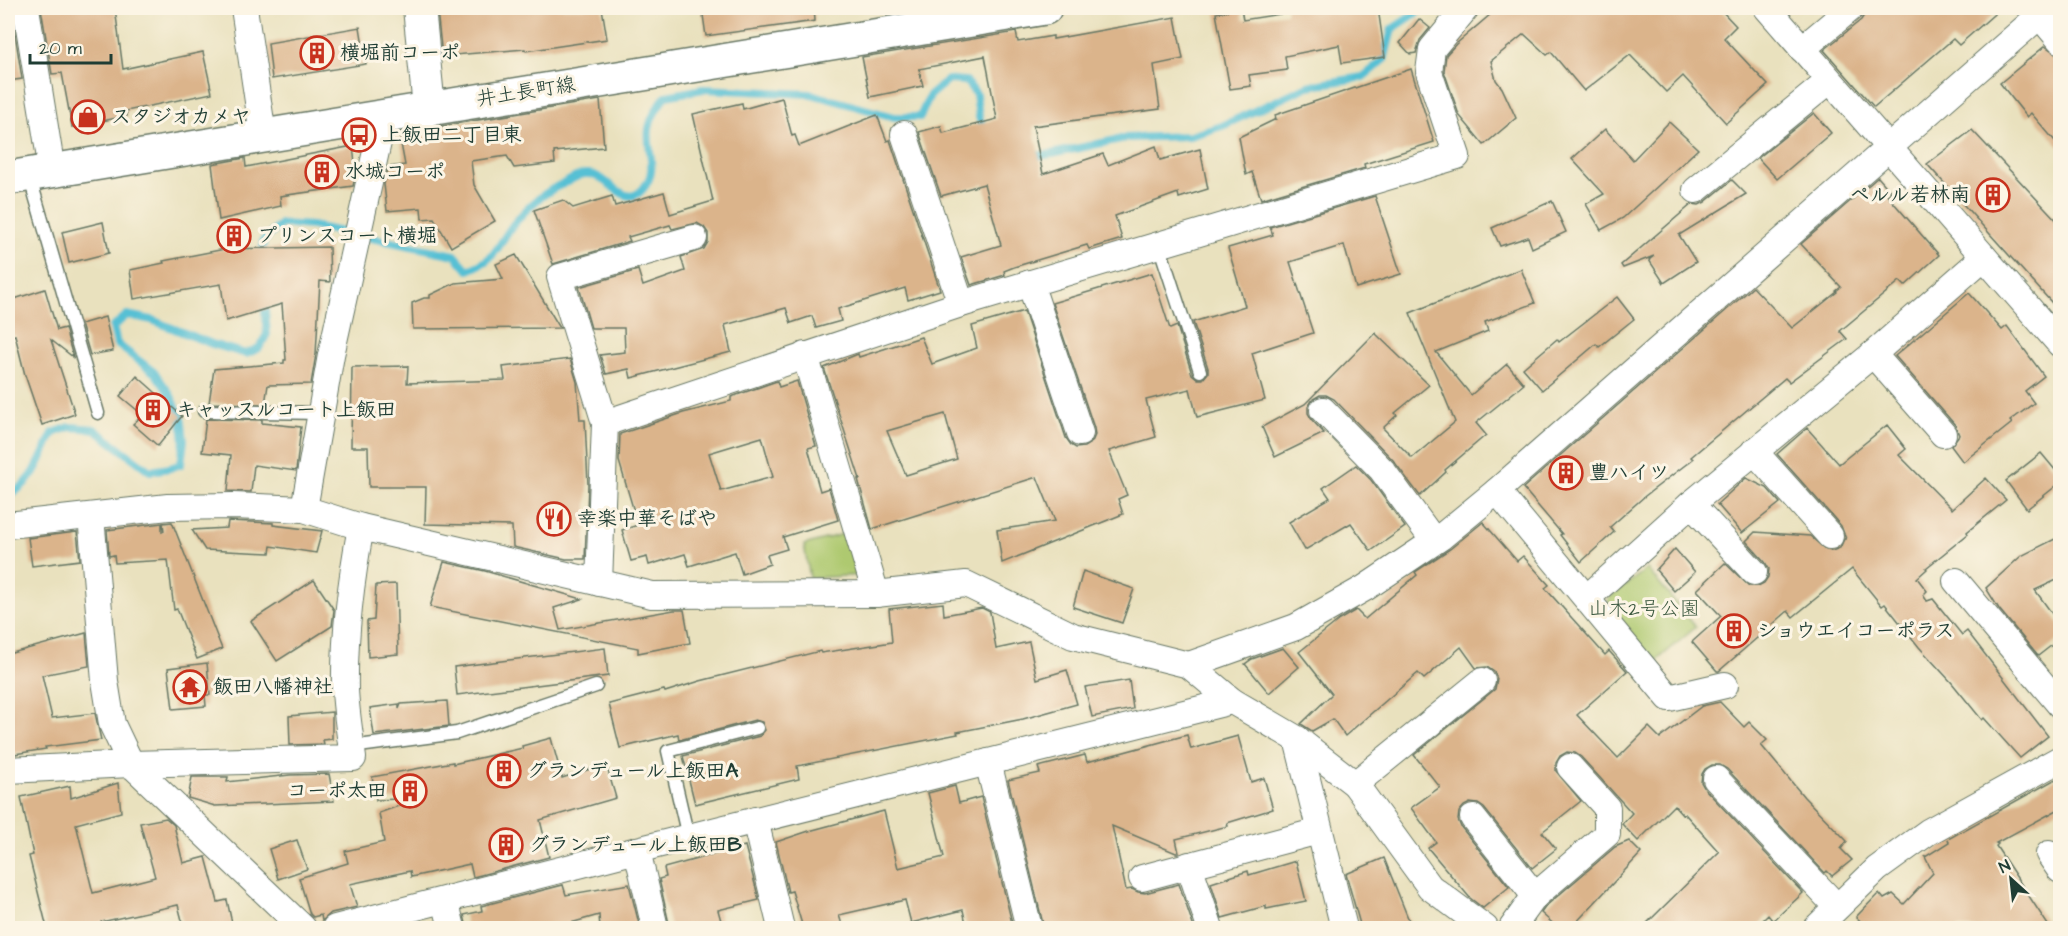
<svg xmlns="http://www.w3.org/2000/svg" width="2068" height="936" viewBox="0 0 2068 936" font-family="'Architects Daughter','Klee One',sans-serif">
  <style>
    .green { fill: #aec96f; stroke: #668352; stroke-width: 1.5 }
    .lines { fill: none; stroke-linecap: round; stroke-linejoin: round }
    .stream { stroke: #57c0d4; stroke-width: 8 }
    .building { fill: #dbb48b; fill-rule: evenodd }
    .service-casing { stroke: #667664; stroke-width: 15 }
    .minor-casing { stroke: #667664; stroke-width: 28 }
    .tertiary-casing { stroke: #667664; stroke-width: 34 }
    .primary-casing { stroke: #667664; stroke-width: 36 }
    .service { stroke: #fff; stroke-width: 12 }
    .minor { stroke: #fff; stroke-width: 26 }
    .tertiary { stroke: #fff; stroke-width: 32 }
    .primary { stroke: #fff; stroke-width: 33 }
    .labels { text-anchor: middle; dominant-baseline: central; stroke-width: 6; stroke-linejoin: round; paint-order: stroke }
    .poi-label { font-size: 20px; font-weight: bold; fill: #1f3d34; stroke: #fcf5e5; text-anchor: start }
    .street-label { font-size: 20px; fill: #1f3d34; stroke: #fcf5e5 }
    .park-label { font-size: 20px; fill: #3c5940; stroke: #fcf5e5 }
  </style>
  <rect width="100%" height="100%" fill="#fcf5e5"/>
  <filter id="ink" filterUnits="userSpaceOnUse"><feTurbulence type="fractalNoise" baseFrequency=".0167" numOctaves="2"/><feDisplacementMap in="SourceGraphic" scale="12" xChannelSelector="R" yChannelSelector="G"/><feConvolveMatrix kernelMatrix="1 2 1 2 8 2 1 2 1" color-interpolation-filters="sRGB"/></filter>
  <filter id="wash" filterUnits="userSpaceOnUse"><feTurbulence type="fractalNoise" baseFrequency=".008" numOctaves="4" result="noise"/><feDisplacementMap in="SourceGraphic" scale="24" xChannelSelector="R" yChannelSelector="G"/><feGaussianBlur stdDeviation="1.35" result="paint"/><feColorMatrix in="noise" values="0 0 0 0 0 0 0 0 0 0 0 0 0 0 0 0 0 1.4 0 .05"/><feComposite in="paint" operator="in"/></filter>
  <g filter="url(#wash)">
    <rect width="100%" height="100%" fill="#e9e1be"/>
    <g class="green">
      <polygon points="853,531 862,575 810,578 804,545"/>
      <polygon points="1647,569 1696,627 1655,662 1610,614 1608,598"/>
    </g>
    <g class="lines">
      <g class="stream">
        <polyline points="1028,157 1052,154 1125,138 1190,136 1222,126 1308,86 1363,77 1384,60 1392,29 1424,8"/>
        <path d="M 263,257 L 263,241 L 281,224 L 312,226 L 455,255 L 468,270 C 497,259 496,248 512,226 C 527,207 543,192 565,183 C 571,180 579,174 586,174 C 606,172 624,210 642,190 C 660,170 646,151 649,129 C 651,116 658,106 666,96 L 703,89 L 811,94 L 894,117 L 920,117 L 930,95 L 948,80 L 966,81 L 976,94 L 979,117 L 984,131"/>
        <path d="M 8,496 C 36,481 39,460 53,433 L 70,427 L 94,429 L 150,471 L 170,468 L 181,464 L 184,440 L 181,417 L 170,394 L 155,373 L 117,344 L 113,327 L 127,315 L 152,320 L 212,344 L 246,354 L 259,348 L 267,334 L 264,300"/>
      </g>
    </g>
    <g id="blocks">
      <g class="building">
        <polygon points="8,8 11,8 22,79 8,81"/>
        <polygon points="41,8 115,8 123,69 203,52 212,93 126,111 127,116 72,127 62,73 52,74"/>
        <polygon points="472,8 602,8 607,39 526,51 525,49 442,56 437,10"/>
        <polygon points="702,8 814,8 815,21 706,36"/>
        <polygon points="1241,8 1243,20 1287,13 1286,8 1378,8 1385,57 1342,63 1339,45 1285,56 1287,70 1249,75 1251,86 1230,89 1216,13"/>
        <polygon points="1498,8 1719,8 1736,26 1724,38 1768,85 1726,123 1683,76 1666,92 1630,55 1584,91 1551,52 1547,55 1524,34 1491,61 1496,80 1502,88 1516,118 1484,145 1459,115 1444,71 1446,55 1456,44"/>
        <polygon points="1866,8 2001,8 1959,45 1953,39 1874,107 1824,50 1861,20 1865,14"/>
        <polygon points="1175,17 1183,59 1154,65 1160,109 1033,126 1043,174 1103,154 1108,165 1156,146 1160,160 1200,149 1208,189 1179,198 1178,193 1115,216 1122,239 1089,249 1087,245 1014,267 1004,271 1005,275 971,285 961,257 1001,245 984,184 941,196 919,132 941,126 943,133 997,119 985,56 919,69 923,86 870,97 862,57 1016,32 1018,42 1053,36 1053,39"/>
        <polygon points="1419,19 1430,28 1420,40 1416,53 1410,54 1400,43"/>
        <polygon points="360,27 366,64 272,79 268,43"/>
        <polygon points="2045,46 2061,57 2061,148 2031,113 2027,117 2000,83"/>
        <polygon points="1411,69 1434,142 1364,164 1365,168 1261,199 1252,172 1246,175 1239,137 1276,119 1275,115"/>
        <polygon points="782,98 792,136 795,135 799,146 877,115 887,141 890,140 940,290 908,300 905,288 838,309 841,321 816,328 812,316 791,323 786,308 725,325 731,352 631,378 629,369 606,374 600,355 625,352 624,328 591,328 579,287 638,270 643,286 685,271 681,257 704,249 708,242 708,233 704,227 697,223 672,229 670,225 628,237 630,241 553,264 534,210 563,200 573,208 612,196 615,206 664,192 670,214 713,201 693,114 742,103 743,109"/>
        <polygon points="600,100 604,147 554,152 555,163 514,168 507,156 471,161 474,185 495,221 451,247 434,218 422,219 421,208 387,211 384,184 388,167 405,165 399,133"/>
        <polygon points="1814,113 1831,133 1777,179 1758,158"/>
        <polygon points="1669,122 1698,149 1623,218 1601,230 1586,204 1604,194 1572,159 1605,129 1633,160"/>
        <polygon points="1972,130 2061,225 2061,313 1927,164"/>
        <polygon points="353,146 356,173 353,186 280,196 281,206 219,220 212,164 245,158 246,167"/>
        <polygon points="1878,177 1891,192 1887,195 1939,255 1905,286 1900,281 1840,331 1847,339 1789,382 1785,378 1691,457 1693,459 1645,496 1610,527 1614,532 1581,562 1560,535 1562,534 1523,488 1753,287 1792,328 1837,292 1836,291 1841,287 1801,244"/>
        <polygon points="1732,180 1746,194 1679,235 1696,262 1664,283 1649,260 1654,256 1623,268 1621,265 1692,204 1699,205 1705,202"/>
        <path d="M 1375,196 L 1401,274 L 1356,288 L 1344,245 L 1290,262 L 1313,333 L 1252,353 L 1265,400 L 1197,417 L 1190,389 L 1146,400 L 1156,437 L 1109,451 L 1127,495 L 1118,499 L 1123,514 L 1002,563 L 997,530 L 1055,521 L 1037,477 L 872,529 L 858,479 L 860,479 L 824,368 L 858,354 L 859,357 L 921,337 L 932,364 L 977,348 L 972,326 L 1024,311 L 1066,438 L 1071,445 L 1076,448 L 1084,447 L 1092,442 L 1095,435 L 1094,428 L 1052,303 L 1152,273 L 1170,329 L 1177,326 L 1192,374 L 1198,379 L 1203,379 L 1208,373 L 1208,368 L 1193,322 L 1245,306 L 1228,248 L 1273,235 L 1270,227 ZM 945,414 L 957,459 L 906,475 L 887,431 Z"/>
        <polygon points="1552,201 1566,232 1532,248 1528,237 1500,246 1492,228"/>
        <polygon points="103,222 109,253 69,263 62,232"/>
        <polygon points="329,247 330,282 320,281 316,354 311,384 268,385 265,404 209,403 214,369 284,363 284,360 286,360 282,304 226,321 221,284 134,299 130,270 164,263 163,261 225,249"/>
        <polygon points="516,255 560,328 413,329 412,303 424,298 430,298 430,295 455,283 503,279 496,264"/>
        <polygon points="1521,269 1535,303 1485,322 1488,331 1436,352 1471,395 1507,364 1524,384 1476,423 1486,435 1445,470 1446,472 1420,496 1393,460 1334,399 1326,395 1320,395 1313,399 1308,407 1308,413 1312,420 1324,433 1275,457 1262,427 1305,404 1375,333 1429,385 1395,413 1397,415 1383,428 1412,458 1455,422 1410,313"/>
        <polygon points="45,289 57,330 65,328 73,357 51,340 75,414 42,425 25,375 15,335 8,337 8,301"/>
        <polygon points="1969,293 2002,330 2007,326 2044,376 2025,391 2034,403 2010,421 2012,423 1963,462 1951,446 1959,435 1955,425 1895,356"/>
        <polygon points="1617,297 1634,319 1599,347 1596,344 1542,390 1523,368 1557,339 1559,342"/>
        <polygon points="105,317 113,351 90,355 81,324"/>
        <polygon points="570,359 577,382 580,420 585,420 588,485 585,559 566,559 513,547 512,526 425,524 426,487 369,487 368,447 351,447 352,367 408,366 407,383 505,380 503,367"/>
        <polygon points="137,376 182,416 158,446 133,424 143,415 120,396"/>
        <path d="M 777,381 L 779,387 L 797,381 L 816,446 L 808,448 L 820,491 L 829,488 L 838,520 L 783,537 L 787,549 L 767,555 L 770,564 L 742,574 L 735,552 L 689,566 L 685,554 L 649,565 L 647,557 L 631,561 L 622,530 L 638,525 L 619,461 L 620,434 L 683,413 L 731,401 L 731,397 ZM 762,437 L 773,477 L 721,491 L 709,453 Z"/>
        <polygon points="206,419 262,420 262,423 301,427 296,471 254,465 251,492 228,491 231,455 202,452"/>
        <polygon points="1887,425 1906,449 1899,455 1952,509 1986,478 2006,500 1967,532 1968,534 1926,568 1927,569 1917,578 1927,591 1923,595 1927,601 1933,599 1962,635 1967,631 2048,736 2020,758 1984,718 1982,720 1952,683 1919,647 1885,604 1882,606 1852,569 1793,617 1788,611 1719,671 1717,671 1692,642 1721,616 1697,590 1725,563 1749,586 1758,586 1764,583 1768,577 1769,569 1765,562 1746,541 1755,532 1810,536 1826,550 1832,551 1840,548 1844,539 1846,539 1841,526 1777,454 1807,428 1839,464"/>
        <polygon points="2041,453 2061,477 2061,482 2027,509 2006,481"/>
        <polygon points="1356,465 1371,480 1405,527 1371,551 1351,523 1305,550 1289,522 1330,498 1323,488"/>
        <polygon points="1746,478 1767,488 1780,503 1742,533 1717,504"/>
        <polygon points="228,521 273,523 273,525 322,531 316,553 271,546 270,553 205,550 192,530 227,528"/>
        <polygon points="172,522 222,649 197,659 177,609 174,610 168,560 115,563 114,555 109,556 107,530 162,523 162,532 164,531 163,523"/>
        <polygon points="1483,522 1517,561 1523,556 1549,585 1545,588 1605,655 1609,651 1627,671 1577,715 1618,758 1649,727 1660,738 1702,706 1720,702 1744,727 1749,722 1767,740 1761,745 1804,797 1847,841 1841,849 1852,860 1832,876 1827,871 1825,873 1727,769 1720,765 1712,765 1705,769 1702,774 1701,782 1705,789 1803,893 1773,921 1768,915 1755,928 1642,928 1719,852 1685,814 1683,815 1674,805 1638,841 1622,824 1632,813 1581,757 1575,753 1567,752 1560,756 1556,763 1556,771 1581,801 1542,832 1556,849 1532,868 1484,808 1478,804 1470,803 1464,806 1459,812 1458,820 1461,827 1509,887 1483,908 1470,898 1428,848 1436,842 1411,808 1440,787 1414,755 1495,689 1497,679 1494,672 1487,667 1476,668 1461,647 1424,679 1418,673 1345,736 1333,719 1312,731 1301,724 1332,694 1299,652 1339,620 1356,610 1365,619 1417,575 1415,572 1450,549"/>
        <polygon points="77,532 80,560 32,566 28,538"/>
        <polygon points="2061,536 2061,578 2035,590 2061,626 2061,638 2038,656 1999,609 1986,588 2021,556"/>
        <polygon points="1675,549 1695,572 1674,591 1656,570"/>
        <polygon points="444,562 485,571 582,599 554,608 560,630 674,610 684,610 690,643 638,653 638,648 430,607"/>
        <polygon points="1083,571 1134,589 1122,623 1073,607"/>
        <polygon points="314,580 334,610 332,626 277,661 251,621"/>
        <polygon points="396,584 398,654 368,657 367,621 374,620 376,585"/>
        <polygon points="943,603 944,615 982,608 990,612 996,649 1029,642 1037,679 1067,670 1077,704 1023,719 957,732 958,734 797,766 799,779 695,804 683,756 760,736 765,730 762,722 755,720 679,740 678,734 620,748 609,704 664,690 665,692 700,681 820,651 821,653 892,642 889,609"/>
        <polygon points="86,633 89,666 42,675 52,718 95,713 101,740 45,747 46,749 8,755 8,654"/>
        <polygon points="605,648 608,676 457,695 454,667"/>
        <polygon points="1283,648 1299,667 1269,693 1245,664 1252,659"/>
        <polygon points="207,663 210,695 205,695 206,706 173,709 168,668"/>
        <polygon points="1129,680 1133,709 1092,717 1085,687"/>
        <polygon points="447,701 449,726 374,735 370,708 399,704 399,709 401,704"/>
        <polygon points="332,712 332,739 323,740 324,744 290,745 289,716"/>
        <polygon points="1187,735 1191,749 1238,736 1251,782 1264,778 1273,809 1227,823 1228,826 1176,839 1179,853 1176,853 1112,826 1126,890 1132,889 1138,892 1145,893 1179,884 1194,928 1044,928 1008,780 1040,773 1038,767 1085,755 1087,762"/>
        <polygon points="551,738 562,778 606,764 616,798 540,820 549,857 473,877 470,864 411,877 410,871 350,884 357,907 331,913 322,921 321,915 313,917 310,914 299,878 348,863 345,851 384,842 379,813 421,798 376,800 372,777 453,762 453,764 523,748 522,746"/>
        <polygon points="329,774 334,801 215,806 188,798 192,777 228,777 227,782 290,775"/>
        <polygon points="2061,776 2061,808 1996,843 1998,844 1996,846 2050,928 1868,928 1856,917 1879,893 1884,899 1893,894 1904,904 1933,873 1925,857 1949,842 1948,839"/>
        <polygon points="118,783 121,812 76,824 93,893 155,877 140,823 166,818 174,825 183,863 206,857 218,902 227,900 233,928 184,928 178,905 101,922 103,928 47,928 29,856 33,855 21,797 70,786 71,798"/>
        <polygon points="955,786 959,803 981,797 1012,923 987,928 967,928 963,910 911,923 905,900 839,915 843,928 803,928 792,891 788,892 776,842 809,831 884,811 898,868 944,857 928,793"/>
        <polygon points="297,840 307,869 278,879 269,849"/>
        <polygon points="1629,841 1641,853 1571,928 1558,928 1541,913 1546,906 1615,847"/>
        <polygon points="745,846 759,900 718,910 723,928 670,928 659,879 666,877 664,868"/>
        <polygon points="1384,858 1412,928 1361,928 1346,874"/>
        <polygon points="1296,861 1306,901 1266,909 1266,906 1222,918 1211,883 1248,871 1249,875"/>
        <polygon points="629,884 640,928 600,928 599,915 553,928 467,928 464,915 482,911 481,906 563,885 566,895"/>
      </g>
    </g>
  </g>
  <g filter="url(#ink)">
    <use href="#blocks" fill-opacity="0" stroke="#667664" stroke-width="1.5"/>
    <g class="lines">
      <defs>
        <g id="service">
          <polyline points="29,175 98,413"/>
          <polyline points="1159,245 1200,371"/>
          <polyline points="204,411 321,413"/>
          <polyline points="351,747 457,733 596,686"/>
          <polyline points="688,837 668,751 757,728"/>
        </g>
        <g id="minor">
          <polyline points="26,8 52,171"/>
          <polyline points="244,8 263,135"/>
          <polyline points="1767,8 2060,344"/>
          <polyline points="2039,15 2060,40"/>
          <polyline points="1802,49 1851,8"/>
          <polyline points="904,134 961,304"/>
          <polyline points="1696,190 1829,81"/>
          <polyline points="1030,283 1080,433"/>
          <polyline points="1873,354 1943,434"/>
          <polyline points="805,355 876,594"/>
          <polyline points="1323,410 1382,470 1434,541"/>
          <polyline points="605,423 961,304 1457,156 1429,72 1432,49 1466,8"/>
          <polyline points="1754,451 1830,536"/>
          <polyline points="1497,491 1669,698 1725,685"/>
          <polyline points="1691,504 1754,572"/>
          <polyline points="304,509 331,355 384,115"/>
          <polyline points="91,516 105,681 112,724 131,764 303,928"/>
          <polyline points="8,525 168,507 233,506 304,509 361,527 652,595 876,594 966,584 1073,636 1189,665 1232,701 1297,739 1355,784 1430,887 1485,928"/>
          <polyline points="1956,581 2060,705"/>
          <polyline points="599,583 605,423 560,277 694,238"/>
          <polyline points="1587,598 1691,504 1873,354 1984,257"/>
          <polyline points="1189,665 1296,627 1365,588 1441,537 1497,491 2048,8"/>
          <polyline points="1297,739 1344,928"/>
          <polyline points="988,762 1029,928"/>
          <path d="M 8,770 L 131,764 L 353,758 C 350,735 346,712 345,689 C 344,635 351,580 361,527"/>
          <polyline points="1716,779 1837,907"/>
          <polyline points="1355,784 1482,681"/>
          <polyline points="1473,818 1535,896"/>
          <polyline points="755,820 781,928"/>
          <polyline points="637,850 655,928"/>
          <polyline points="2049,854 2060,870"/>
          <polyline points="1189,865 1210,928"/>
          <polyline points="1142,878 1319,831"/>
          <polyline points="445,900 452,928"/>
          <polyline points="335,928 637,850 1232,701"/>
          <polyline points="1512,928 1535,896 1607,834 1607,808 1570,767"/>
          <polyline points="1816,928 1877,869 1928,832 2060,759"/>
        </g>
        <polyline id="tertiary" points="419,8 429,108"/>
        <polyline id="primary" points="8,178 1045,8"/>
      </defs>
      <use href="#service" class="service-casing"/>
      <use href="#minor" class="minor-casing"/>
      <use href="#tertiary" class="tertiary-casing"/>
      <use href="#primary" class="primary-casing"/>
      <use href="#service" class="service"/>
      <use href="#minor" class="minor"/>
      <use href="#tertiary" class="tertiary"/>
      <use href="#primary" class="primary"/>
    </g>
  </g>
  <defs>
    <symbol id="building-ring" viewBox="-11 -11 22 22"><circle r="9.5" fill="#fcf5e5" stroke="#c8321e" stroke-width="1.5"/><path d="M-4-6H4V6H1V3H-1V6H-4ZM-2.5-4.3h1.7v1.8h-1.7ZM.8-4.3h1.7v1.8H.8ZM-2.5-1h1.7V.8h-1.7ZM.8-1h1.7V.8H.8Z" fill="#c8321e"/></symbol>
    <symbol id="shop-ring" viewBox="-11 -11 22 22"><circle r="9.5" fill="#fcf5e5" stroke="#c8321e" stroke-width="1.5"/><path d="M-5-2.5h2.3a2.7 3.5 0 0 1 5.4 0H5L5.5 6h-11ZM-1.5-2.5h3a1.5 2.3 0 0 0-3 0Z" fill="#c8321e"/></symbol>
    <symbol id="bus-ring" viewBox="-11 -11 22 22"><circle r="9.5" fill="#fcf5e5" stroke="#c8321e" stroke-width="1.5"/><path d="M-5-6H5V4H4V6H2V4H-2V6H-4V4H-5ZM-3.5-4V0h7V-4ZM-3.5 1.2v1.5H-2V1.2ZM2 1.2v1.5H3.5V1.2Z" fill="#c8321e"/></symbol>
    <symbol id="restaurant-ring" viewBox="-11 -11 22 22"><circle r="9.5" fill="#fcf5e5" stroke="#c8321e" stroke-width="1.5"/><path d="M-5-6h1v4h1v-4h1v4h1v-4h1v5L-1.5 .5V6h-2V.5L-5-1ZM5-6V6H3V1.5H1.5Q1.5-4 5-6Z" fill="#c8321e"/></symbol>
    <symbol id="temple-ring" viewBox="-11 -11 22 22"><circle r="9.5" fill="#fcf5e5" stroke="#c8321e" stroke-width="1.5"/><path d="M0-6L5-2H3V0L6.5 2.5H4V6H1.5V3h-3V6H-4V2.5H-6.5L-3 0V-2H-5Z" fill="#c8321e"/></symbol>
  </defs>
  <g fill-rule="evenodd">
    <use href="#building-ring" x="298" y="34" width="38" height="38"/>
    <use href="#shop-ring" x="69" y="98" width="38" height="38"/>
    <use href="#bus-ring" x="340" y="116" width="38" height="38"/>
    <use href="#building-ring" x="303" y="153" width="38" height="38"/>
    <use href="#building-ring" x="1974" y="176" width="38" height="38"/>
    <use href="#building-ring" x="215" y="217" width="38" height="38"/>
    <use href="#building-ring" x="134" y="391" width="38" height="38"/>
    <use href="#building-ring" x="1547" y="454" width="38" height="38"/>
    <use href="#restaurant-ring" x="535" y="500" width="38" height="38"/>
    <use href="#building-ring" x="1715" y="612" width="38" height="38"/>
    <use href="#temple-ring" x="171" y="668" width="38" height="38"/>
    <use href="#building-ring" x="485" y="752" width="38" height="38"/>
    <use href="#building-ring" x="391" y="772" width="38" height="38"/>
    <use href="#building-ring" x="487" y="826" width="38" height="38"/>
  </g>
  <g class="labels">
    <g class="poi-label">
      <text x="340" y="53">横堀前コーポ</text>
      <text x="111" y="117">スタジオカメヤ</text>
      <text x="382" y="135">上飯田二丁目東</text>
      <text x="345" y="172">水城コーポ</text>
      <text x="1970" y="195" text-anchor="end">ペルル若林南</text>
      <text x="257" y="236">プリンスコート横堀</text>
      <text x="176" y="410">キャッスルコート上飯田</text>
      <text x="1589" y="473">豊ハイツ</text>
      <text x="577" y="519">幸楽中華そばや</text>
      <text x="1757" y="631">ショウエイコーポラス</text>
      <text x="213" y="687">飯田八幡神社</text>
      <text x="527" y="771">グランデュール上飯田A</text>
      <text x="387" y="791" text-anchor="end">コーポ太田</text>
      <text x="529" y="845">グランデュール上飯田B</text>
    </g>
    <g class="street-label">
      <text transform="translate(526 92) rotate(-9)">井土長町線</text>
    </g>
    <g class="park-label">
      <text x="1644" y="609">山木2号公園</text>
    </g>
  </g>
  <rect width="2068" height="936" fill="none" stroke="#fcf5e5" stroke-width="30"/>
  <g transform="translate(2011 879) rotate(333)" stroke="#fcf5e5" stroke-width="4.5" paint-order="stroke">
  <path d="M0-4.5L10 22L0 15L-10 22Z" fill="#1f3d34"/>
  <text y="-9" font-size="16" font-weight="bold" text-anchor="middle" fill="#1f3d34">N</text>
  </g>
  <path d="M30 54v9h81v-9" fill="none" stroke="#1f3d34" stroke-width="3"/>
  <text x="39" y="54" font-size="18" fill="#1f3d34" stroke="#fcf5e5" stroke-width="4.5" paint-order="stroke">20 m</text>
</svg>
